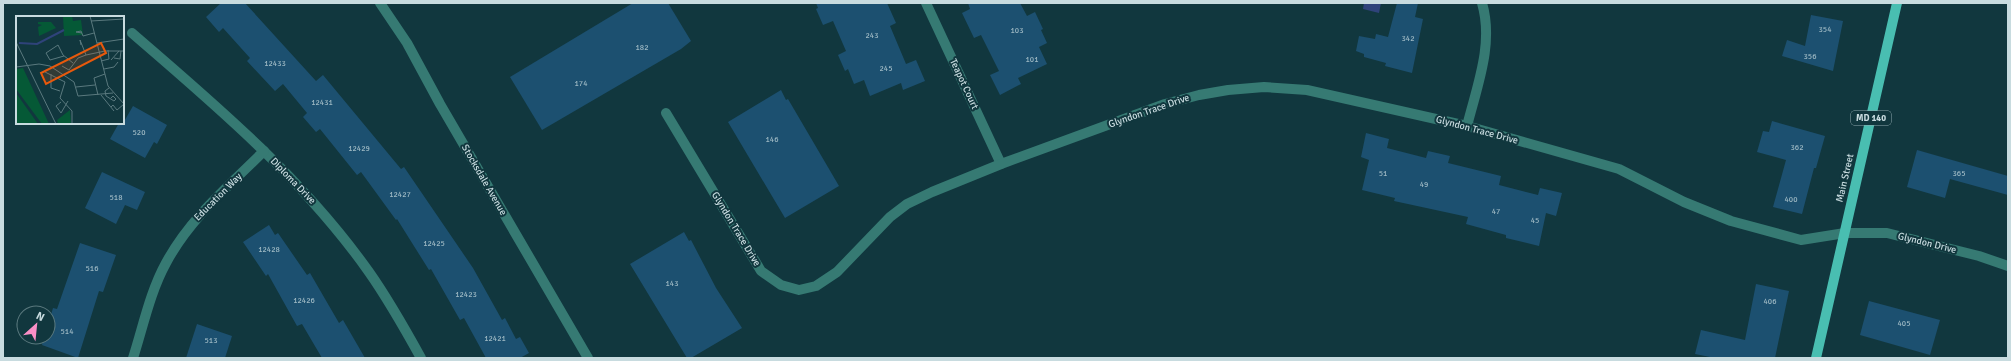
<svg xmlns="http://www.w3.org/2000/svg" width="2011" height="361" viewBox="0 0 2011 361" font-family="Signika,sans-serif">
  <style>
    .water { fill: #2f437a }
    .building { fill: #1c5070 }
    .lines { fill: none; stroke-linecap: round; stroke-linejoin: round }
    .minor { stroke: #367a73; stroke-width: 10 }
    .major { stroke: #49beb1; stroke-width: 10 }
    .labels { text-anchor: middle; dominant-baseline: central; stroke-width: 4; stroke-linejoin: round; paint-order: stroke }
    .number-label { font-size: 8px; fill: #9db8c3 }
    .shield { fill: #11373e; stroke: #91aaaf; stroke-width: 1 }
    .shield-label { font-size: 9px; font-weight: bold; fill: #c8dbdf }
    .street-label { font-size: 10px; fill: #c8dbdf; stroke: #11373e }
    .inset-river { fill: none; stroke: #2f437a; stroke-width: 2 }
    .inset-road { fill: none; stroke: #5a797e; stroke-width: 1 }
    .view { fill: #e8590c; fill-opacity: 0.15; stroke: #e8590c; stroke-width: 2 }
    .inset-edge { fill: none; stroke: #c8dbdf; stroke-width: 2 }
  </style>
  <rect width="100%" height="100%" fill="#11373e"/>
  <polygon class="water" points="1364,3 1381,3 1379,13 1363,9"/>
  <g class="building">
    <polygon points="221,3 245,3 316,81 323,75 401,169 404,167 473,268 502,320 505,318 516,339 520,337 529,353 520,358 486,358 464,318 460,320 431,269 429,270 397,219 396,220 361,172 357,175 320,129 316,132 303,117 307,113 283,84 275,91 247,61 250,58 223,28 219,32 206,17"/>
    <polygon points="633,3 668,3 691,41 681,49 542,130 510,77"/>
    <polygon points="816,3 887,3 896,23 890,26 906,64 916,60 925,81 903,90 901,83 870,96 864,80 854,84 848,69 845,71 838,55 846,51 833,21 823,25 816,9 818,8"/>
    <polygon points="968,3 1020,3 1027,16 1035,12 1043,29 1041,30 1047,43 1039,47 1047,64 1018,78 1021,84 1000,95 990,75 999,71 981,35 974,38 962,13 970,9"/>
    <polygon points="1397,3 1418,3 1415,17 1423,19 1412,73 1385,66 1386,63 1364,57 1364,54 1356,51 1359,36 1375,39 1376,34 1388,37"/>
    <polygon points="1811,15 1843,21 1833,71 1782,56 1787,40 1805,46"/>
    <polygon points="781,90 786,100 788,99 839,186 785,218 728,122"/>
    <polygon points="133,106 167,125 157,144 154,142 145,158 110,139 119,123 122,125"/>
    <polygon points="1772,121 1825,136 1816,168 1814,168 1802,214 1773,207 1786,160 1757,152 1763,131 1769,132"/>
    <polygon points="1366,133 1389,139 1387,148 1426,158 1428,151 1450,156 1448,163 1501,176 1499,185 1538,195 1540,188 1562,193 1556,216 1546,213 1539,246 1506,238 1506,235 1466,224 1468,217 1394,201 1395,198 1362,190 1369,160 1361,157"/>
    <polygon points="1917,150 2008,176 2008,195 1950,179 1945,198 1907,187"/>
    <polygon points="102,172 145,192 137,210 125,205 116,224 85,208"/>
    <polygon points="269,225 275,235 278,233 307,275 310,273 339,323 343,320 365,358 322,358 302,324 297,326 268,274 266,276 243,242"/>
    <polygon points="684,232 689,241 691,240 716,288 742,328 691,358 687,358 630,264"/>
    <polygon points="80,243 116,255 103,292 99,291 78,358 42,345 44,337 48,337 48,325 53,308 57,309"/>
    <polygon points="1756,284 1789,291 1775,358 1715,358 1695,354 1701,330 1745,340"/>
    <polygon points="1869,301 1940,320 1930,355 1860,335"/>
    <polygon points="197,324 232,336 225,358 186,358"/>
  </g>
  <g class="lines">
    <g class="minor">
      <polyline points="380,3 407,43 440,104 588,358"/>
      <polyline points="926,3 1001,164"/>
      <path d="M 132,33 C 217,106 304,180 369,272 C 388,299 405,329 421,358"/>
      <polyline points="666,113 761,271 781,285 799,290 816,286 837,272 890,217 907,204 932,192 1001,164 1165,104 1199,95 1228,90 1264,87 1307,90 1467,126 1619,169 1684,202 1731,221 1801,240 1845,233 1887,233 1979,256 2008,266"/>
      <path d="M 1467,126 C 1477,86 1494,44 1482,3"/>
      <path d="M 133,358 C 143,327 150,292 166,263 C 190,218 229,186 264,151"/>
    </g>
    <polyline class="major" points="1816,358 1897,3"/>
  </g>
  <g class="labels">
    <g class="number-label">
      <text x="1825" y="29">354</text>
      <text x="1017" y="30">103</text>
      <text x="872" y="35">243</text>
      <text x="1408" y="38">342</text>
      <text x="642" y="47">182</text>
      <text x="1810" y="56">356</text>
      <text x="1032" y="59">101</text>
      <text x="275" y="63">12433</text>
      <text x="886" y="68">245</text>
      <text x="581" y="83">174</text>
      <text x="322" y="102">12431</text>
      <text x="139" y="132">520</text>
      <text x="772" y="139">146</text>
      <text x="1797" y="147">362</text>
      <text x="359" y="148">12429</text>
      <text x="1383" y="173">51</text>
      <text x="1959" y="173">365</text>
      <text x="1424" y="184">49</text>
      <text x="400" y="194">12427</text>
      <text x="116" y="197">518</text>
      <text x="1791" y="199">400</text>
      <text x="1496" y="211">47</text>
      <text x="1535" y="220">45</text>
      <text x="434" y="243">12425</text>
      <text x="269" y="249">12428</text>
      <text x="92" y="268">516</text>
      <text x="672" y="283">143</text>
      <text x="466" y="294">12423</text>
      <text x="304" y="300">12426</text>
      <text x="1770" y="301">406</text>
      <text x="1904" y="323">405</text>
      <text x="67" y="331">514</text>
      <text x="495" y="338">12421</text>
      <text x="211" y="340">513</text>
    </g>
    <rect class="shield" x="1851" y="111" width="40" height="14" rx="3"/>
    <g class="shield-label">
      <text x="1871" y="118">MD 140</text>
    </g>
    <g class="street-label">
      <text transform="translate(964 84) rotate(65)">Teapot Court</text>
      <text transform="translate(1149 111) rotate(-19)">Glyndon Trace Drive</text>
      <text transform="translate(1477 130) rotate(15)">Glyndon Trace Drive</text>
      <text transform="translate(1845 178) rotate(-77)">Main Street</text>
      <text transform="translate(484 180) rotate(60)">Stocksdale Avenue</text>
      <text transform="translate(293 181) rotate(46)">Diploma Drive</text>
      <text transform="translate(218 197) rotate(-45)">Education Way</text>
      <text transform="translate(736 229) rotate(59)">Glyndon Trace Drive</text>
      <text transform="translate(1927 243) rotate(14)">Glyndon Drive</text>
    </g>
  </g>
  <g transform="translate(16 16)">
    <rect width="108" height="108" fill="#11373e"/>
    <path d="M 47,0 L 56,0 L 57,5 L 65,4 L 67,19 L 48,20 ZM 22,6 L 35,6 L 40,12 L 23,20 L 22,11 L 26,9 L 22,8 ZM 7,52 L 33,108 L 26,108 L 0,73 L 0,53 ZM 0,77 L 22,108 L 0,108 ZM 54,94 L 55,108 L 42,108 L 41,104 Z" fill="#055936"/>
    <path class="inset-river" d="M 3,27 L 21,28 L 48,14"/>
    <path class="inset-road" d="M 74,0 L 92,70 L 108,88M 75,5 L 108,3M 66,17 L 60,16 L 65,15 L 67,20 L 78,17M 0,26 L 40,108M 81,27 L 108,23M 65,29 L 64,24 L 70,39M 48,40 L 34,44 L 30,37 L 42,29 L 47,39 L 57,47M 98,42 L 104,43 L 105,35M 95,44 L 103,35M 85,45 L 93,43 L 92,34M 46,50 L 53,54 L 62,42 L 70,39 L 89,35 L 108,35M 0,51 L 23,48 L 34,50 L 58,66 L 62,80 L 97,77M 88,53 L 98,51 L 102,46M 29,56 L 49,66 L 44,82 L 56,95 L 56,108M 35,58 L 35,72 L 44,75M 60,71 L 79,69M 93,72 L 89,75 L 90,80 L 98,85 L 100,83 L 97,80 L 95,82M 82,79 L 78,62 L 89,58M 85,79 L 98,95M 45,86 L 40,90 L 45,97 L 52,85M 95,91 L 97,89 L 101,94 L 108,88"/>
    <path class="view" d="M 85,27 L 90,37 L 30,68 L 25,57 Z"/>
    <rect width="108" height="108" class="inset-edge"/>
  </g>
  <rect width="2011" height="361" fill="none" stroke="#c8dbdf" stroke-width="8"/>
  <g transform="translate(36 325) rotate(27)"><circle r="19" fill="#11373e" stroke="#5a797e"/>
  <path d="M0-3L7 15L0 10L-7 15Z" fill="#fa8fc6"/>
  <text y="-6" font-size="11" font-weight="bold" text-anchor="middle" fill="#c8dbdf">N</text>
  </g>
</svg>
